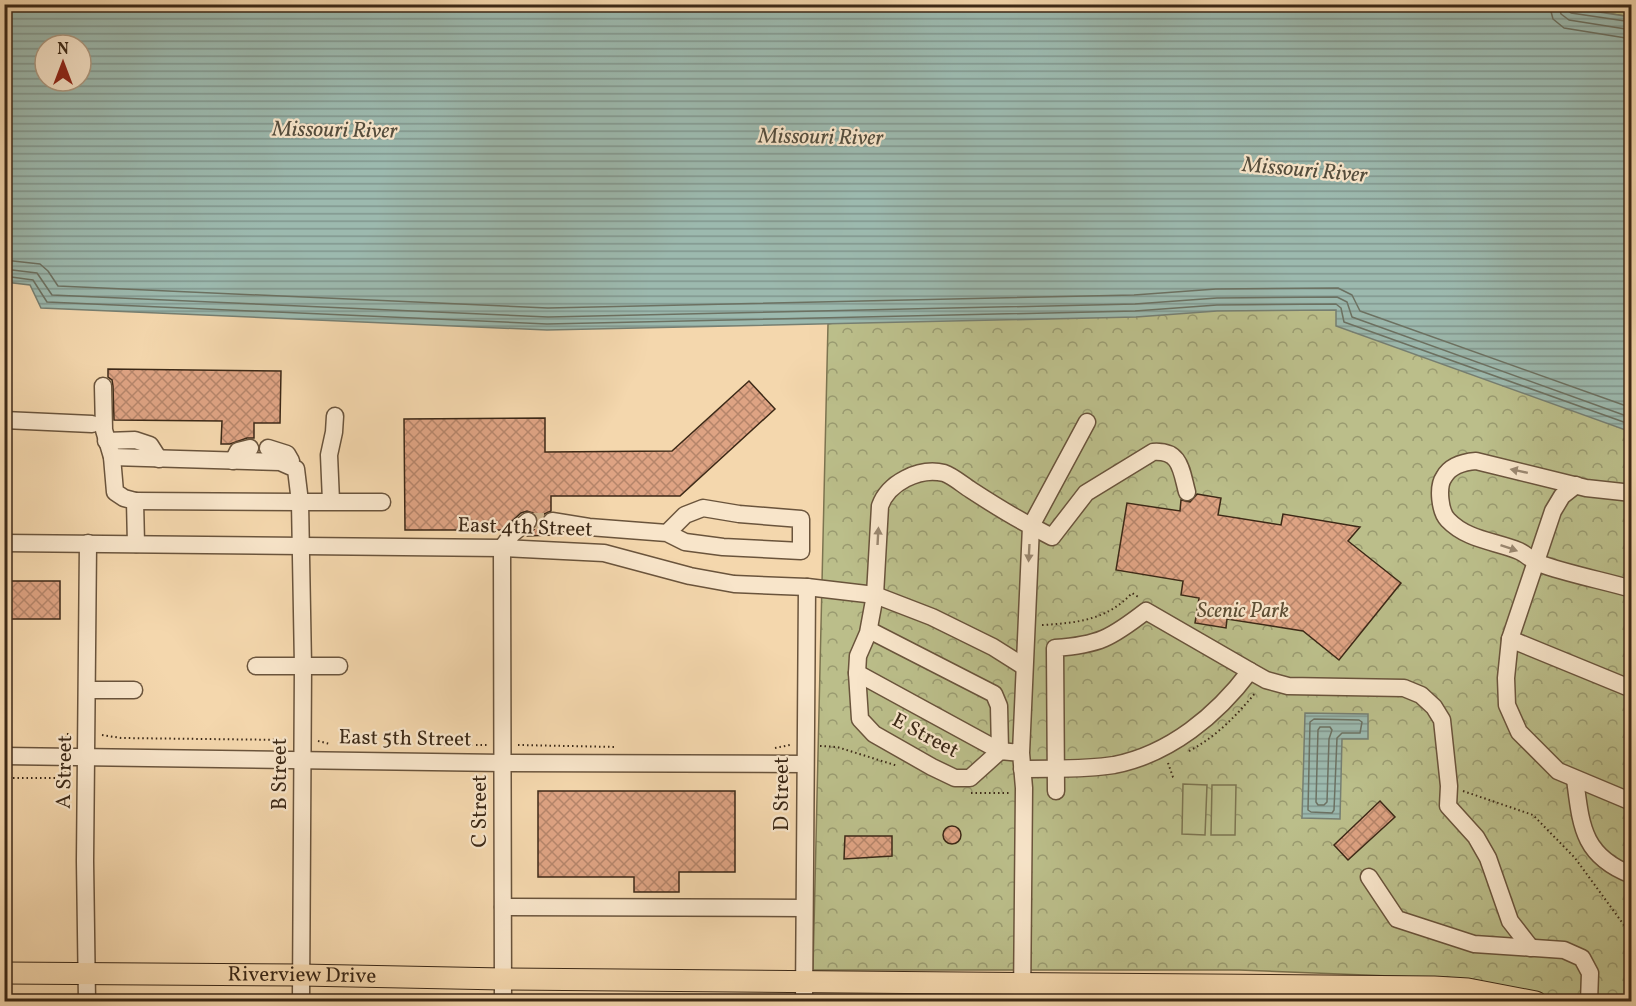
<svg xmlns="http://www.w3.org/2000/svg" width="1636" height="1006" viewBox="0 0 1636 1006" font-family="Vollkorn,serif">
  <style>
    .park { fill: url(#park-crowns); stroke: #7c7450; stroke-width: 1.5 }
    .garden { fill: #bbbe8a; stroke: #7c7450; stroke-width: 1.5 }
    .water { fill: url(#water-rules); stroke: #767f72; stroke-width: 1.5; fill-rule: evenodd }
    .lines { fill: none; stroke-linecap: round; stroke-linejoin: round }
    .shore { stroke: #6c7162; stroke-width: 1.5 }
    .building { fill: url(#building-cross-hatch); stroke: #3c2917; stroke-width: 1.5 }
    .minor-tunnel { stroke: #cfb48f; stroke-width: 16; stroke-dasharray: 16 8; stroke-linecap: butt }
    .minor-casing { stroke: #6a543c; stroke-width: 19 }
    .major-casing { stroke: #3c2917; stroke-width: 23 }
    .path { stroke: #3c2917; stroke-width: 2; stroke-dasharray: 1.5 3; stroke-linecap: butt }
    .minor { stroke: #f8e5ca; stroke-width: 16 }
    .major { stroke: #f4d7ad; stroke-width: 21 }
    .oneway { fill: #9a8770 }
    .labels { text-anchor: middle; dominant-baseline: central; stroke-width: 4.5; stroke-linejoin: round; paint-order: stroke }
    .street-label { font-size: 21px; fill: #3c2917; stroke: #f8e5ca }
    .park-label { font-size: 21px; font-style: italic; fill: #5c4e34; stroke: #f8e5ca }
    .water-label { font-size: 22px; font-style: italic; fill: #544d3d; stroke: #f8e5ca }
  </style>
  <defs>
    <pattern id="park-crowns" width="20" height="18" patternUnits="userSpaceOnUse" patternTransform="scale(1.5)"><rect width="20" height="18" fill="#bbbe8a"/><path d="M2 6a3 3 0 1 1 6 0M12 15a3 3 0 1 1 6 0" fill="none" stroke="#999a70"/></pattern>
    <pattern id="water-rules" width="6" height="5" patternUnits="userSpaceOnUse" patternTransform="scale(1.5)"><rect width="6" height="5" fill="#9cb9ae"/><path d="M0 2.5h6" fill="none" stroke="#80968d"/></pattern>
    <pattern id="building-cross-hatch" width="8" height="8" patternUnits="userSpaceOnUse" patternTransform="scale(1.5)"><rect width="8" height="8" fill="#dea383"/><path d="M0 0l8 8M0 8l8-8" fill="none" stroke="#b5856a"/></pattern>
  </defs>
  <rect width="100%" height="100%" fill="#f4d7ad"/>
  <filter id="stains"><feTurbulence type="fractalNoise" baseFrequency=".00333" numOctaves="4"/><feColorMatrix values="0 0 0 0 .2 0 0 0 0 .09 0 0 0 0 .02 0 0 0 .5 -.17"/></filter>
  <radialGradient id="worn" r=".72"><stop offset=".6" stop-color="#630" stop-opacity="0"/><stop offset="1" stop-color="#630" stop-opacity=".3"/></radialGradient>
  <g class="park">
    <polygon points="1554,5 1631,5 1631,17"/>
    <polygon points="1259,243 1631,349 1631,1001 1564,1001 1532,992 1441,978 1239,970 813,970 828,324"/>
  </g>
  <g class="garden">
    <polygon points="1183,784 1207,785 1205,835 1182,834"/>
    <polygon points="1212,785 1236,785 1235,835 1211,835"/>
  </g>
  <g class="water">
    <path d="M 1554,5 L 1631,17 L 1631,432 L 1336,326 L 1336,310 L 1217,311 L 1136,317 L 547,330 L 41,308 L 30,285 L 5,282 L 5,5 ZM 45,45 L 81,45 L 81,81 L 45,81 Z"/>
    <polygon points="1305,713 1368,714 1368,739 1342,739 1340,819 1302,818"/>
  </g>
  <g class="lines">
    <g class="shore">
      <polyline points="1549,4 1553,19 1564,28 1632,39"/>
      <polyline points="1558,4 1561,14 1569,20 1632,30"/>
      <polyline points="1566,4 1567,10 1571,13 1632,22"/>
      <polyline points="4,260 40,264 48,271 58,286 548,308 1134,295 1216,289 1338,288 1352,295 1360,311 1632,408"/>
      <polyline points="4,269 37,273 52,295 548,317 1135,304 1217,298 1337,297 1347,302 1352,317 1632,418"/>
      <polyline points="4,276 33,280 47,302 547,324 1135,311 1217,305 1336,304 1341,308 1344,322 1632,425"/>
      <polygon points="1314,719 1359,720 1362,722 1360,733 1342,733 1337,738 1334,810 1332,813 1311,812 1308,810 1310,722"/>
      <polygon points="1320,727 1330,727 1332,730 1329,739 1327,802 1324,805 1318,805 1316,802 1318,730"/>
    </g>
  </g>
  <g class="building">
    <polygon points="108,369 281,371 280,423 254,423 254,438 247,438 230,444 221,444 222,421 114,420 113,386 112,380 108,377"/>
    <polygon points="749,381 775,409 680,496 551,496 551,511 544,514 542,520 542,525 546,529 552,532 552,535 528,536 538,525 538,520 536,514 527,511 521,513 502,530 405,530 404,419 545,418 545,452 672,451"/>
    <polygon points="1197,494 1221,498 1218,515 1281,525 1283,514 1360,527 1348,541 1401,583 1339,660 1303,631 1227,619 1226,628 1195,623 1199,598 1181,595 1183,581 1116,570 1127,503 1180,511 1181,500 1190,502"/>
    <rect x="4" y="581" width="56" height="38"/>
    <polygon points="538,791 735,791 735,872 679,872 679,892 634,892 634,877 538,877"/>
    <polygon points="1380,801 1395,817 1348,860 1334,845"/>
    <circle cx="952" cy="835" r="9"/>
    <polygon points="845,836 892,836 892,856 844,859"/>
  </g>
  <g class="lines">
    <polyline class="minor-tunnel" points="528,521 552,521"/>
    <defs>
      <g id="minor">
        <polyline points="103,386 104,430 112,457 115,492 124,498 135,501 136,544"/>
        <polyline points="4,420 92,424"/>
        <path d="M 1087,422 L 1031,526 L 1052,537 L 1086,493 L 1153,452 C 1181,450 1181,470 1187,492"/>
        <polyline points="106,441 135,440 150,445 159,459"/>
        <polyline points="268,448 287,454 291,461"/>
        <polyline points="112,457 280,462 296,469 300,502 135,501"/>
        <polyline points="233,461 238,451 250,448"/>
        <polyline points="1576,485 1562,496 1553,511 1510,639 1506,678 1507,705 1519,732 1558,771 1632,802"/>
        <path d="M 1632,493 L 1586,488 L 1476,461 C 1464,462 1450,466 1444,477 C 1437,487 1440,512 1448,520 C 1467,540 1495,541 1519,551 C 1526,554 1531,560 1538,563 C 1568,574 1601,580 1632,589"/>
        <polyline points="331,501 329,455 334,432 335,416"/>
        <polyline points="552,521 589,527 667,533 685,542 723,547 801,551 801,519 739,514 703,508 685,515 667,533"/>
        <polyline points="4,543 502,548 604,553 690,576 734,584 807,587 875,595 932,617 993,647 1023,666"/>
        <polyline points="869,630 994,694 999,706 1000,751"/>
        <polyline points="1510,639 1632,689"/>
        <polyline points="256,666 339,666"/>
        <polyline points="857,673 1000,751"/>
        <polyline points="88,690 134,690"/>
        <path d="M 1021,753 L 1000,751 L 970,778 L 955,778 L 932,767 L 874,734 L 860,719 L 857,673 L 858,656 L 868,633 L 875,595 L 880,506 C 888,483 919,467 944,473 C 953,476 963,485 971,490 C 991,503 1010,515 1031,526 L 1021,753 L 1024,788 L 1022,1002"/>
        <polyline points="4,756 503,763 805,764"/>
        <path d="M 1022,769 C 1053,768 1084,770 1114,765 C 1170,754 1217,715 1250,671 L 1266,680 L 1288,686 L 1404,688 L 1421,695 L 1434,707 L 1442,720 L 1449,786 L 1448,806 L 1476,837 L 1488,858 L 1510,921 L 1531,948"/>
        <path d="M 1575,779 C 1581,825 1582,856 1632,875"/>
        <path d="M 1056,791 L 1055,648 C 1099,645 1111,638 1146,611 L 1250,671"/>
        <polyline points="1369,877 1397,919 1474,944 1564,950 1582,958 1590,973 1589,1002"/>
        <polyline points="503,907 804,908"/>
        <polyline points="1234,986 1234,1002"/>
        <polyline points="87,1002 85,861 88,543"/>
        <polyline points="301,1002 303,666 300,502 382,502"/>
        <polyline points="503,1002 502,548 512,534 528,521"/>
        <polyline points="804,1002 807,587"/>
      </g>
      <g id="major">
        <path id="s1" d="M 4,973 L 301,975 L 503,979 L 1434,987 L 1468,989 L 1536,1002"/>
      </g>
    </defs>
    <use href="#minor" class="minor-casing"/>
    <use href="#major" class="major-casing"/>
    <g class="path">
      <path d="M 1042,625 C 1077,623 1107,620 1132,593 L 1140,598"/>
      <polyline points="102,735 121,738 288,740"/>
      <polyline points="318,741 330,744"/>
      <polyline points="65,742 66,734 70,734"/>
      <polyline points="431,745 488,745"/>
      <polyline points="518,745 617,747"/>
      <polyline points="820,746 837,747 898,766"/>
      <polyline points="775,748 790,745"/>
      <path d="M 1189,751 C 1216,737 1237,715 1256,692"/>
      <polyline points="1168,763 1173,777 1176,777"/>
      <polyline points="4,778 65,778 65,771"/>
      <polyline points="1463,791 1533,815 1575,858 1632,936"/>
      <polyline points="971,793 1010,793"/>
    </g>
    <use href="#minor" class="minor"/>
    <use href="#major" class="major"/>
  </g>
  <defs><path id="oneway-solid" d="M-6-.8H1V-3.2L6.5 0L1 3.2V.8H-6Z" transform="scale(1.5)"/></defs>
  <g class="oneway">
    <use href="#oneway-solid" transform="translate(1519 471) rotate(-168)"/>
    <use href="#oneway-solid" transform="translate(878 536) rotate(-87)"/>
    <use href="#oneway-solid" transform="translate(1509 548) rotate(19)"/>
    <use href="#oneway-solid" transform="translate(1029 553) rotate(93)"/>
  </g>
  <g class="labels">
    <g class="street-label">
      <text transform="translate(525 528) rotate(2)">East 4th Street</text>
      <text transform="translate(925 736) rotate(28)">E Street</text>
      <text transform="translate(405 739) rotate(1)">East 5th Street</text>
      <text transform="translate(65 772) rotate(-89)">A Street</text>
      <text transform="translate(280 774) rotate(-90)">B Street</text>
      <text transform="translate(782 794) rotate(-90)">D Street</text>
      <text transform="translate(480 811) rotate(-90)">C Street</text>
      <text stroke="none"><textPath href="#s1" startOffset="298">Riverview Drive</textPath></text>
    </g>
    <g class="park-label">
      <text x="1243" y="611">Scenic Park</text>
    </g>
    <g class="water-label">
      <text transform="translate(335 131) rotate(1)">Missouri River</text>
      <text transform="translate(821 138) rotate(1)">Missouri River</text>
      <text transform="translate(1305 171) rotate(5)">Missouri River</text>
    </g>
  </g>
  <rect width="1636" height="1006" fill="none" stroke="#f4d7ad" stroke-width="24"/>
  <rect x="6" y="6" width="1624" height="994" fill="none" stroke="#3c2917" stroke-width="3"/>
  <rect x="12" y="12" width="1612" height="982" fill="none" stroke="#3c2917" stroke-width="1.5"/>
  <g transform="translate(63 63)"><circle r="28" fill="#f8e5ca" stroke="#ad9a82" stroke-width="1.5"/>
  <path d="M0-4.5L10 22L0 15L-10 22Z" fill="#8f2418"/>
  <text y="-9" font-size="16" font-weight="bold" text-anchor="middle" fill="#3c2917">N</text>
  </g>
  <rect width="100%" height="100%" filter="url(#stains)"/>
  <rect width="100%" height="100%" fill="url(#worn)"/>
</svg>
